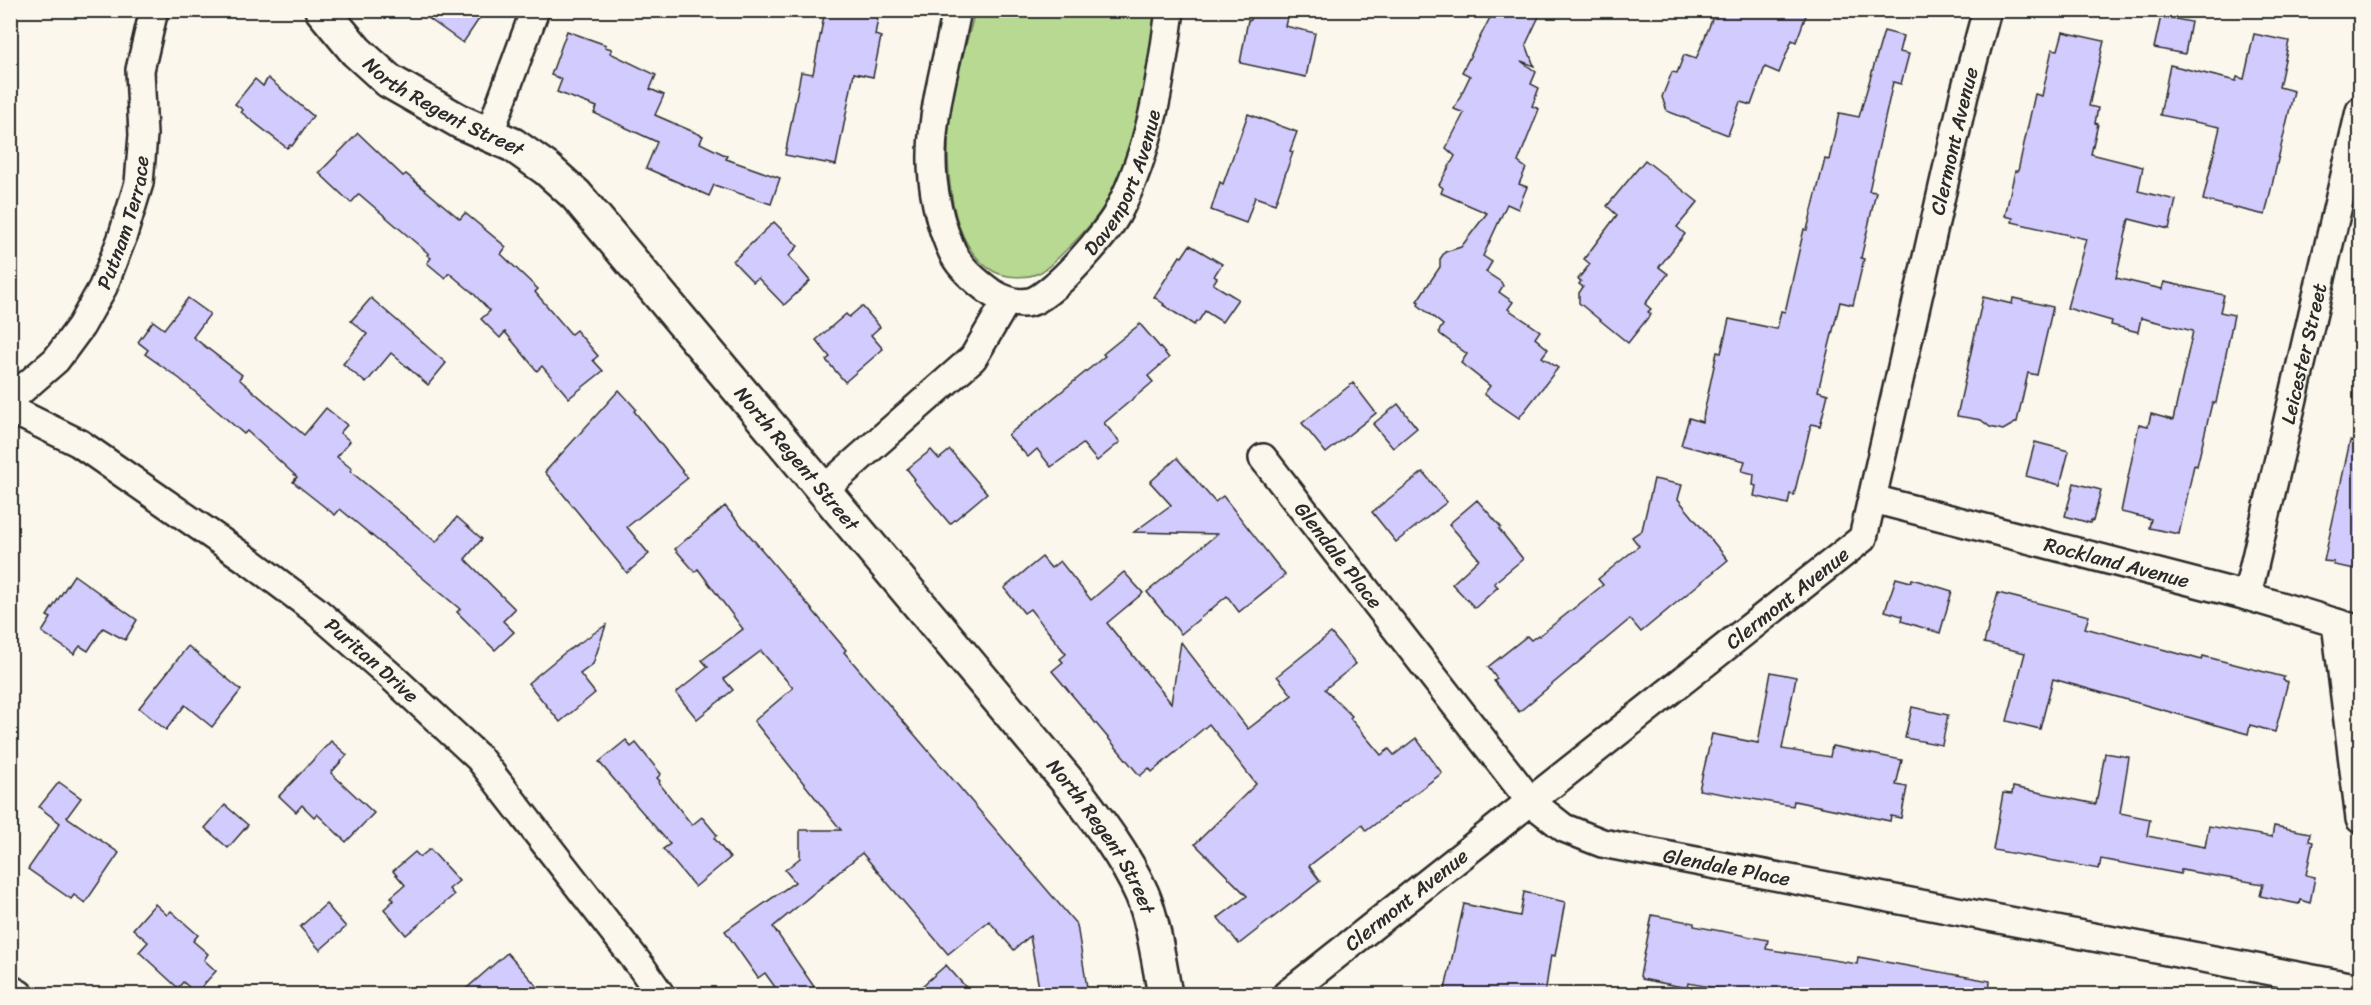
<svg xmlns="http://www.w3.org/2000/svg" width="2371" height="1005" viewBox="0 0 2371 1005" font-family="Sriracha,sans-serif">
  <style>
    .green { fill: #b8d992; stroke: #72825e; stroke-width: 1.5 }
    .building { fill: #d2cbfd; stroke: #2b2b2b; stroke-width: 1.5 }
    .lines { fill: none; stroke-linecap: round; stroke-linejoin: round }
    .minor-casing { stroke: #2b2b2b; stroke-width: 32 }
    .tertiary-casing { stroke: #2b2b2b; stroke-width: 38 }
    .minor { stroke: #fbf7ec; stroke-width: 27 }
    .tertiary { stroke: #fbf7ec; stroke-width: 33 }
    .labels { text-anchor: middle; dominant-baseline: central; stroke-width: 6; stroke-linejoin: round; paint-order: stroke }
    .street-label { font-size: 20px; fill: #2b2b2b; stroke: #fbf7ec }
  </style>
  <rect width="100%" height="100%" fill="#fbf7ec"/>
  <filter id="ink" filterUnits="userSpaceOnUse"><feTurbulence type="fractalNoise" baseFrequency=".0167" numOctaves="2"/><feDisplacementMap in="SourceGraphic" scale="12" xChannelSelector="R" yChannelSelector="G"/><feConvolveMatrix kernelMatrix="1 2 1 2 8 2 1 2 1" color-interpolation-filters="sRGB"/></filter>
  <g filter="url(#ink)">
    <path class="green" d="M 975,11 L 1157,11 C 1153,62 1141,137 1118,183 C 1106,207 1088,229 1068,248 C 1060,256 1051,266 1041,272 C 1028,279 1005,278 993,271 C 944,243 944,148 952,99 C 958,69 968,40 975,11 Z"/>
    <g class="building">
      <polygon points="417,10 485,10 463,43"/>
      <polygon points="825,10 841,10 878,18 875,35 881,37 873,77 854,73 836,165 785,155 801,72 813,74"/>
      <polygon points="1253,10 1289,10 1285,26 1315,33 1306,77 1240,63 1248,20 1251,20"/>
      <polygon points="1494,10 1542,10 1526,44 1534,66 1521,61 1536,72 1531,84 1539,88 1532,106 1539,109 1518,162 1526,168 1519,184 1527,187 1518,209 1507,204 1483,256 1492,262 1486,272 1501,282 1503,286 1499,292 1513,302 1508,309 1540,331 1535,338 1548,349 1542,357 1558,368 1519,418 1484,394 1490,386 1461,363 1467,354 1440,334 1439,331 1443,325 1418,305 1419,302 1417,301 1440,267 1440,259 1445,252 1461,247 1487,213 1441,193 1443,188 1439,185 1455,156 1446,148 1464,113 1454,109 1470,76 1462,72"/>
      <polygon points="1716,10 1808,10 1796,42 1792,40 1779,73 1765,67 1751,105 1740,102 1728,135 1667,111 1662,97 1672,72 1677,73 1684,55 1696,59"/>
      <polygon points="2161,16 2191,22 2185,54 2154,48"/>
      <polygon points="567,31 606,45 605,47 612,49 610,53 656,75 650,89 664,95 655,115 703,136 700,143 727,156 726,159 780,178 771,204 714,185 709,196 646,168 657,142 594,113 597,107 557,92 562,79 551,75"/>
      <polygon points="1884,31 1903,36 1899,52 1909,54 1901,84 1893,82 1869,191 1876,192 1861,258 1864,259 1853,305 1840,302 1818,391 1828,394 1820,426 1811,424 1794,495 1790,494 1788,504 1754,496 1756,486 1753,485 1754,474 1742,471 1745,461 1681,445 1689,418 1702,422 1717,352 1721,353 1729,319 1777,329 1781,311 1785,312 1804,229 1807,230 1825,159 1829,160 1839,113 1859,117"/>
      <polygon points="2063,32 2104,41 2089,106 2098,108 2095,123 2098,124 2091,154 2143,167 2138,191 2176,200 2169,229 2129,219 2116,278 2162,289 2164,282 2224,295 2220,312 2234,315 2216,403 2212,403 2197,466 2194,465 2179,534 2149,528 2151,519 2121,512 2139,424 2148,426 2151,414 2173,420 2193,331 2141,318 2138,332 2111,325 2112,321 2067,308 2086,239 2012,222 2013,218 2005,216 2015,171 2018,171 2035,94 2042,96 2052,49 2058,50"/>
      <polygon points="2254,34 2289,41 2279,87 2294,91 2265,215 2203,200 2220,127 2160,115 2170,65 2236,81 2237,77 2244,79"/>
      <polygon points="268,78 313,116 292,146 290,145 287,148 241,112 243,110 235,104 255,79 263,86"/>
      <polygon points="1248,114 1297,132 1290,151 1293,152 1275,204 1255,197 1246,223 1211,210 1220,182 1223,184"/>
      <polygon points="358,133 403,176 406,174 460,219 465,213 506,247 501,254 538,289 535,292 571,334 576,330 598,356 593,360 603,371 569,398 542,366 537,371 505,332 500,338 481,319 490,311 473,293 449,273 445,278 427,263 431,258 427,255 429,254 359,194 351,203 319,173"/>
      <polygon points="1645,160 1698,202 1677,227 1685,234 1659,267 1668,274 1645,304 1651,309 1648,312 1651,314 1628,343 1579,303 1579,293 1583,287 1579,284 1581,281 1578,279 1590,264 1584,259 1617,215 1607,206"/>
      <polygon points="774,222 798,246 789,256 810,281 784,305 758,278 753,282 733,261"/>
      <polygon points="1190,245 1222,264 1214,276 1217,278 1213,284 1238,299 1222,322 1205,311 1198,322 1196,322 1194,325 1163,305 1164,304 1154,297 1180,256 1182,257"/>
      <polygon points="1983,297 2012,304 2013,298 2053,307 2037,375 2028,373 2017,422 2003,430 1990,427 1981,420 1957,416"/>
      <polygon points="188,298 210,314 193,337 242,375 239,379 304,435 326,408 347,425 340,433 350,441 337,457 352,469 350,471 436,542 457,517 482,539 465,559 515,609 503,621 514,632 495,650 457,612 460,609 340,509 335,515 293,482 297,477 247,431 244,434 180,379 145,354 148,350 138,342 153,321 164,329"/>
      <polygon points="371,298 446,363 428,385 391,353 366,383 343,364 367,334 351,321"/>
      <polygon points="862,306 880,327 871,335 883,349 845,382 826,360 830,357 816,340 846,314 849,317"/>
      <polygon points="1140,324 1169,358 1148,376 1153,382 1104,423 1120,442 1097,461 1083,444 1051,467 1037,449 1028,457 1008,435 1105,356 1103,354"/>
      <polygon points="1353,383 1376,413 1326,453 1302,423"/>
      <polygon points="619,390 636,409 634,411 688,478 627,527 649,554 627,573 545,472"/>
      <polygon points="1398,404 1417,428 1393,448 1373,424"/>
      <polygon points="2350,441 2361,443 2361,570 2334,565 2334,562 2324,561"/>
      <polygon points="2035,442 2069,451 2060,485 2026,476"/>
      <polygon points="931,450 939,459 950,450 987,493 950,524 913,480 915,479 907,469"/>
      <polygon points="1177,458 1215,502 1223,496 1285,575 1239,612 1227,596 1181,634 1147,592 1217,534 1134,532 1171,505 1150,482"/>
      <polygon points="1423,472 1447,502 1396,542 1372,512"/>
      <polygon points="1654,479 1682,485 1678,499 1728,560 1641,632 1630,619 1519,712 1494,681 1497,679 1488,667 1527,636 1531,640 1538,635 1539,636 1603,585 1598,579 1639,546 1632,537 1642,530"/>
      <polygon points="2074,483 2101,490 2093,521 2091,520 2090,523 2065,516"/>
      <polygon points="1477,500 1501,527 1499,529 1523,559 1494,583 1498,587 1475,608 1452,584 1479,559 1449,524"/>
      <polygon points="725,506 846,650 844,652 1077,925 1088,994 1040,994 1030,936 1014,950 989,921 948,954 862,853 773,927 819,994 780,994 765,973 758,978 725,931 795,882 785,870 800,858 800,830 841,830 754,721 793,688 761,651 724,679 733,690 697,719 676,693 708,667 702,660 743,629 698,569 695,572 675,549"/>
      <polygon points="1042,557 1051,568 1060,561 1091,600 1124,572 1143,593 1107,623 1171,703 1181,642 1248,729 1292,695 1277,676 1331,633 1356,664 1325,689 1352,716 1350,718 1381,755 1389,749 1394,755 1416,738 1442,773 1366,831 1362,825 1309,866 1320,881 1239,944 1218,918 1247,896 1195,844 1256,784 1209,724 1152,772 1149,768 1140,776 1052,671 1063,662 1060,659 1066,654 1030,609 1024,613 1004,588"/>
      <polygon points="74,575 137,620 125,640 103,628 88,651 80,646 74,654 42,632 51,618 47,616"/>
      <polygon points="1896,578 1911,582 1912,579 1952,591 1940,633 1901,621 1902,616 1885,611"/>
      <polygon points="1998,593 2089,616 2085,628 2202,660 2203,656 2284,677 2283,680 2288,682 2275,732 2250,725 2248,734 2053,679 2040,729 2007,721 2025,653 1984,643"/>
      <polygon points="606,625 593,664 580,674 595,693 560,722 528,683 563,654"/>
      <polygon points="188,646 241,690 212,727 185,705 166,730 139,708"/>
      <polygon points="1771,672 1796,677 1782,749 1830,757 1832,746 1902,760 1896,785 1907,787 1901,818 1891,816 1890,821 1794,801 1793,806 1699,790 1712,734 1758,743"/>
      <polygon points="1912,707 1948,715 1942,745 1905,738"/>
      <polygon points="626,740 631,747 636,743 661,774 657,778 660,781 659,783 692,825 702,817 717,835 714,838 730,858 695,887 663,849 670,844 599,762"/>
      <polygon points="331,741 347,755 331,773 374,813 346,842 317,814 314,817 302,805 296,812 279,796"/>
      <polygon points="2105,753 2129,757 2120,813 2150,819 2147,836 2205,847 2209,826 2272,837 2274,826 2310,833 2309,841 2313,842 2306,875 2315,877 2310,903 2300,900 2299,904 2260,896 2263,884 2181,870 2181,874 2101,859 2099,869 1993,850 2003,793 2012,794 2013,787 2096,804"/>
      <polygon points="59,782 81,798 67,817 119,853 85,903 74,895 71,899 28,869 60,823 39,807"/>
      <polygon points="225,805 248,825 228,848 205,828"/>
      <polygon points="430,849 459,881 449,889 454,895 406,935 384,909 394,900 391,897 405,885 393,871 415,852 420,857"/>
      <polygon points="1524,892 1565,902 1555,956 1551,955 1545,994 1444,994 1464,904 1520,916"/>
      <polygon points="155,904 167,915 171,911 198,935 193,941 208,954 204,960 216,971 196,993 183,982 178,988 139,952 148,942 133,929"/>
      <polygon points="326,904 346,927 320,950 300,927"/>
      <polygon points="1652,915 1694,923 1694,926 1768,940 1766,949 1857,964 1858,957 1990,981 1989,994 1750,994 1688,983 1687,988 1642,979 1640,976"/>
      <polygon points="507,953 544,994 460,994"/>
      <polygon points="946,965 972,994 913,994"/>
    </g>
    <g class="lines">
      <defs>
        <g id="minor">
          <path id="s1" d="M 957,10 C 948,58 933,104 932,153 C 931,186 939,225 954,255 C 962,270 978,283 992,293 C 1004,300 1016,305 1030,302 C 1052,297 1108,232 1118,212 C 1151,148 1161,80 1170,10"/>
          <polyline points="489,135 535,10"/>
          <path id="s2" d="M 10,400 L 56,360 L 81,326 L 103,287 L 122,238 L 139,183 L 143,135 L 140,70 L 154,10"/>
          <path id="s3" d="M 10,409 L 79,443 L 252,563 L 315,610 L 393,678 L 479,758 L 642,968 L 660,994"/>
          <path id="s4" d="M 1263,458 L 1531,802 L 1564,828 L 1602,843 L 2360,988"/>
          <polyline points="822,491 973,358 1006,302"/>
          <path id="s5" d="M 1873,499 L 2247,596 L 2360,630"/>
          <path id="s6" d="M 2247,596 L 2360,111"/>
          <polyline points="2336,623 2360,819"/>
          <polyline points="10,989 19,994"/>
          <path id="s7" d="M 1287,994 L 1863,538 L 1964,95 L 1987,10"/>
        </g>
        <g id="tertiary">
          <path id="s8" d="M 322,10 L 356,51 L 389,81 L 461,122 L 513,145 L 547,169 L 576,195 L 1074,789 C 1099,822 1125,856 1142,894 C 1154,922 1159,965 1165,994"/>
        </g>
      </defs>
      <use href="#minor" class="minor-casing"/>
      <use href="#tertiary" class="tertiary-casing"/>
      <use href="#minor" class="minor"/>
      <use href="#tertiary" class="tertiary"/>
    </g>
  </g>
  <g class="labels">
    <g class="street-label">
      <text stroke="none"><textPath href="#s8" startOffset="158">North Regent Street</textPath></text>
      <text stroke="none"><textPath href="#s7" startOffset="1142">Clermont Avenue</textPath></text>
      <text stroke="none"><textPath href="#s1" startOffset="501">Davenport Avenue</textPath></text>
      <text stroke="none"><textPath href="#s2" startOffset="216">Putnam Terrace</textPath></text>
      <text stroke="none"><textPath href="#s6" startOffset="249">Leicester Street</textPath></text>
      <text stroke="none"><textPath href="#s8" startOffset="662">North Regent Street</textPath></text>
      <text stroke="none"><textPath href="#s4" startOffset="123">Glendale Place</textPath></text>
      <text stroke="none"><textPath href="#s5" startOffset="252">Rockland Avenue</textPath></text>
      <text stroke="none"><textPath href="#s7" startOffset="638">Clermont Avenue</textPath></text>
      <text stroke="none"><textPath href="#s3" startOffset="442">Puritan Drive</textPath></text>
      <text stroke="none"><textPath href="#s8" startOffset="1148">North Regent Street</textPath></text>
      <text stroke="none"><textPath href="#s4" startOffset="646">Glendale Place</textPath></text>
      <text stroke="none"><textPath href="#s7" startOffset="152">Clermont Avenue</textPath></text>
    </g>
  </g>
  <rect width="2371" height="1005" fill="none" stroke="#fbf7ec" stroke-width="36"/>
  <rect x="18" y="18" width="2335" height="969" fill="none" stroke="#2b2b2b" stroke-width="2" filter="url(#ink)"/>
</svg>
